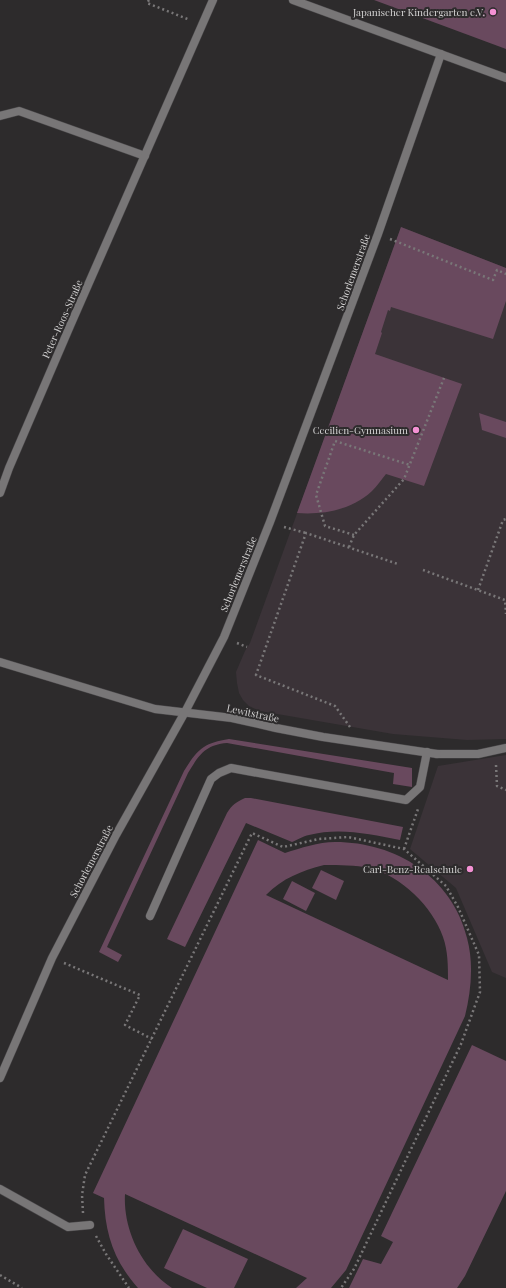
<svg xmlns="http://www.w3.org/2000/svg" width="506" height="1288" viewBox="0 0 506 1288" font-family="'Playfair Display',serif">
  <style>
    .built { fill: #3b3338 }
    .green { fill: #69495e; fill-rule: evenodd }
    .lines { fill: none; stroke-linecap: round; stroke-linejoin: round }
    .service-casing { stroke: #4a484a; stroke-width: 9 }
    .pedestrian-casing { stroke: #4a484a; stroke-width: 9 }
    .minor-casing { stroke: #4a484a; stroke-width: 9 }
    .path { stroke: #797778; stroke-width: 2.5; stroke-dasharray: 2 3; stroke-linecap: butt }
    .service { stroke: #787677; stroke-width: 8 }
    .pedestrian { stroke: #787677; stroke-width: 8 }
    .minor { stroke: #787677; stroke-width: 8 }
    .poi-dot { fill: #f491d4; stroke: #2d2b2c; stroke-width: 1.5 }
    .labels { text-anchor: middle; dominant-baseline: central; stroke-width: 4; stroke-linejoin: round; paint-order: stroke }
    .poi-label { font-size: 10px; fill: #d2d1d1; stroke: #2d2b2c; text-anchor: end }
    .street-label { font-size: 10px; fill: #d2d1d1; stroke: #2d2b2c }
  </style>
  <rect width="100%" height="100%" fill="#2d2b2c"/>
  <g class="built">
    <polygon points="401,227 506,268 506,739 467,740 393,734 260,711 249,706 243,700 239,693 237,683 236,672 245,651 250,643"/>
    <polygon points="506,755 506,978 492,972 456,888 410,849 438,766"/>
  </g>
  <g class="green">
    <polygon points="374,0 506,0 506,49"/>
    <path d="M 401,227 L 506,268 L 506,301 L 493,339 L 391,307 L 390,311 L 388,310 L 381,332 L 382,333 L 375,354 L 462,384 L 424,486 L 386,474 C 382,479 377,486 372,491 C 352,510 323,515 297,513 Z"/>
    <polygon points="479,413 506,422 506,438 482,430"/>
    <path d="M 229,739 L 412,768 L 412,787 L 393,784 L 394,773 L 227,743 C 205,745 199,755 188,773 L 107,947 L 122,955 L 118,962 L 99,952 L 184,771 C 197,750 203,743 229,739 Z"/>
    <path d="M 245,798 L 251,798 L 403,827 L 400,840 C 370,834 339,827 309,835 C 303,836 297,840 292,842 L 246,823 L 185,947 L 167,939 L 227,813 C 232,805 236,802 245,798 Z"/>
    <path d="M 258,840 L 285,853 C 301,848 318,842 335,842 C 396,842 452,877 467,938 C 474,964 471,991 465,1016 L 346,1270 L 331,1288 L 296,1288 L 307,1278 L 125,1194 C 123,1229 141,1268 172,1288 L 138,1288 C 114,1261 105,1234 104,1198 L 93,1193 ZM 324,865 C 340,865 355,865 370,868 C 401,876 433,907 443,937 C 448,951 448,966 448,980 L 266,895 C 283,878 301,871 324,865 Z"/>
    <polygon points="321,870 344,881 336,900 312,888"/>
    <polygon points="292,881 315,893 306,911 283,899"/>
    <polygon points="472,1045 506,1061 506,1191 465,1276 457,1288 349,1288 363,1259 381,1264 393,1242 381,1236"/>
    <polygon points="183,1229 248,1259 234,1288 207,1288 164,1268"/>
  </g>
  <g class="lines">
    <defs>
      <g id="service">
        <polyline points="150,916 211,779 219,773 231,768 406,800 420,787 427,752"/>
        <polyline points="0,1189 68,1227 90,1225"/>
      </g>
      <polyline id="pedestrian" points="437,754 478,754 506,748"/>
      <g id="minor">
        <polyline points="293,0 506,78"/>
        <polyline points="0,116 19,111 145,156"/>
        <polyline points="0,493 9,468 70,326 213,0"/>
        <polyline points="0,662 155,709 232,718 276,728 323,737 437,754"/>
        <polyline points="0,1078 52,958 116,835 185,712 224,637 270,522 378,234 441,54"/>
      </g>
    </defs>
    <use href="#service" class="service-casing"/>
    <use href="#pedestrian" class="pedestrian-casing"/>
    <use href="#minor" class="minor-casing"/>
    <g class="path">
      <polyline points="149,0 147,3 190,20"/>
      <polyline points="390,239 493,280 497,270 506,274"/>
      <polyline points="284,527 306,533"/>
      <polyline points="354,535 325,526 316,495 335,441 410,465"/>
      <polyline points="349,547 354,535 404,479 444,378"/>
      <polyline points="423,570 505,600 506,614"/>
      <polyline points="478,590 503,520 506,519"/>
      <polyline points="237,643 247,647"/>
      <polyline points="350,727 335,706 256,675 306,533 398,564"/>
      <polyline points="496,765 497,786 506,790"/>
      <polyline points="404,849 418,809"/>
      <polyline points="64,963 140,995 125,1025 152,1039"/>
      <polyline points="83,1213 82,1195 85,1175 252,833 283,847 319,839 348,837 404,849 446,886 458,907 479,955 480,992 461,1044 354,1269 341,1288"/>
      <polyline points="96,1236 106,1254 129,1288"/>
      <polyline points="0,1275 22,1288"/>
    </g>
    <use href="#service" class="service"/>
    <use href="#pedestrian" class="pedestrian"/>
    <use href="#minor" class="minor"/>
  </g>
  <g class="poi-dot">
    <circle cx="493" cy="12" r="4"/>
    <circle cx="416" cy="430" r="4"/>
    <circle cx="470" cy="869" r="4"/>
  </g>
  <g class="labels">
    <g class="poi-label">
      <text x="485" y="12">Japanischer Kindergarten e.V.</text>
      <text x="408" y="430">Cecilien-Gymnasium</text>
      <text x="462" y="869">Carl-Benz-Realschule</text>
    </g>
    <g class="street-label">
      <text transform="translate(353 272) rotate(-70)">Schorlemerstraße</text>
      <text transform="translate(62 319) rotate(-66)">Peter-Roos-Straße</text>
      <text transform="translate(238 574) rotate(-68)">Schorlemerstraße</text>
      <text transform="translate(253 713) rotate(12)">Lewitstraße</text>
      <text transform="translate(91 861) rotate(-62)">Schorlemerstraße</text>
    </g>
  </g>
</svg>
